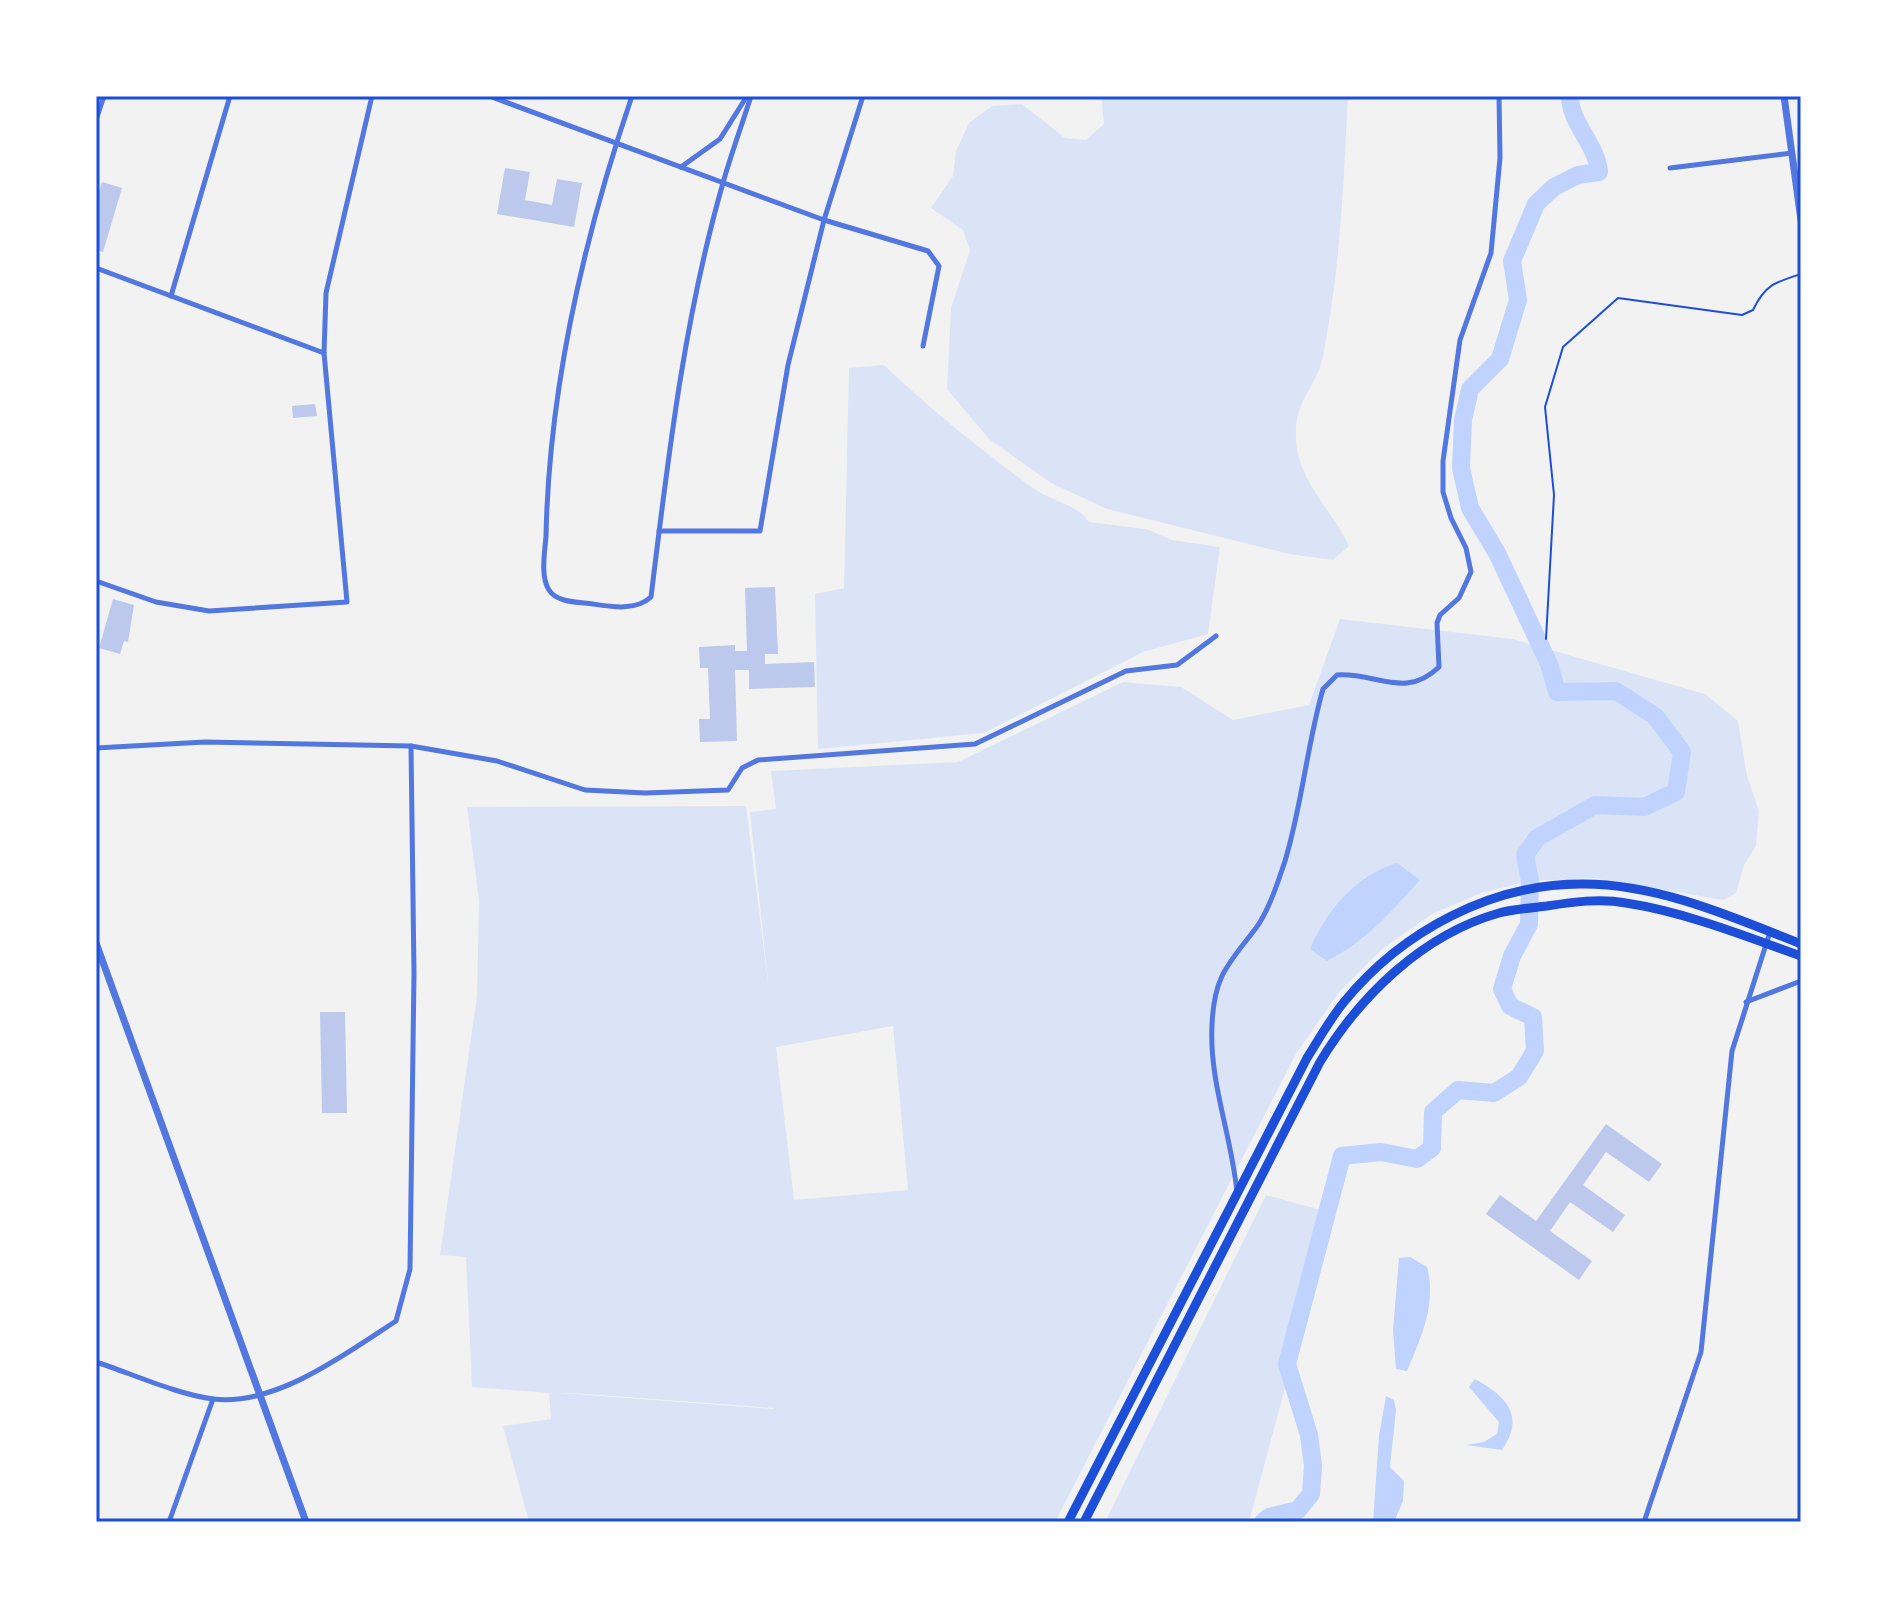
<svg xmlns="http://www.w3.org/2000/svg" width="1897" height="1618" viewBox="0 0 1897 1618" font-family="Raleway,sans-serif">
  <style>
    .green { fill: #dbe4f7; fill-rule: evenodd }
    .water { fill: #bfd3fe }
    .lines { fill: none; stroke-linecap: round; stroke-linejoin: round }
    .river { stroke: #bfd3fe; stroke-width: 18 }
    .building { fill: #bdc9ec }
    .path { stroke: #1d4ed8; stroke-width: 2 }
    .minor { stroke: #5277de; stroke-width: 5 }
    .tertiary { stroke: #5277de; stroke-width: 7 }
    .primary { stroke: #1d4ed8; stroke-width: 9 }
    .neatline { fill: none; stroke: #1d4ed8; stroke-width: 3 }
  </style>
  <rect width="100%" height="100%" fill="#f2f2f2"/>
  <g class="green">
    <path d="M 1101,96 L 1348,96 C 1344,175 1341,256 1327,334 C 1325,344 1324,355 1321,364 C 1312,392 1294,403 1296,438 C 1297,480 1333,511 1349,546 L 1333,560 L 1289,554 L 1107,509 L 1051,483 L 989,439 L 947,389 L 951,308 L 970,250 L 963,230 L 931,208 L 953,176 L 956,151 L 969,123 L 992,106 L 1022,104 L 1065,138 L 1086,140 L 1104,124 Z"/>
    <path d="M 884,365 C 930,409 981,450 1033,488 C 1050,501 1078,504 1089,522 L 1146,529 L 1172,540 L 1220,547 L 1208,634 L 1143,652 L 984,733 L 818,749 L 815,594 L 844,588 L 849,368 Z"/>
    <path d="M 1340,619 L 1513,639 L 1705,694 L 1738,721 L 1747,776 L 1759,811 L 1756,846 L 1744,865 L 1736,893 L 1723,900 L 1595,878 L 1530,881 L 1481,893 L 1432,914 L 1382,949 L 1339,992 L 1296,1054 L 1055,1522 L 529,1522 L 503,1426 L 551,1419 L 549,1393 L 472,1387 L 466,1257 L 440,1255 L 477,996 L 479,901 L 467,807 L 746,806 L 769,990 L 750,812 L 776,809 L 771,771 L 958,762 L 1123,682 L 1181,687 L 1233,720 L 1309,705 ZM 893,1026 L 908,1190 L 794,1200 L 776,1047 ZM 571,1393 L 773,1408 L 774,1409 L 561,1393 Z"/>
    <polygon points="1266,1195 1332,1213 1249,1522 1105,1522"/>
  </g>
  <g class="water">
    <path d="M 1397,863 L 1420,880 C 1392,911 1365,942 1327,961 L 1310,949 C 1326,911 1356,875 1397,863 Z"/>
    <path d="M 1410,1257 L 1427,1267 C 1437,1304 1421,1337 1407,1371 L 1396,1369 L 1393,1330 L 1399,1258 Z"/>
    <path d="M 1475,1379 C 1508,1397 1525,1417 1502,1450 L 1466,1445 L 1484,1442 L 1497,1434 L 1499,1422 L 1469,1387 Z"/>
    <polygon points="1386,1396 1394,1400 1396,1410 1390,1467 1404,1481 1403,1501 1394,1522 1373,1522 1379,1436"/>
  </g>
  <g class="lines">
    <path class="river" d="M 1263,1522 L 1269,1517 L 1298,1510 L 1311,1494 L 1313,1466 L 1309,1435 L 1287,1364 L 1342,1156 L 1381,1152 L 1417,1159 L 1432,1148 L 1433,1112 L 1458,1090 L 1494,1093 L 1519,1077 L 1535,1051 L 1533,1017 L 1510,1006 L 1502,989 L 1512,956 L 1529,924 L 1530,881 L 1525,855 L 1537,838 L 1595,805 L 1644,807 L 1676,792 L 1682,752 L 1655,716 L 1616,691 L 1557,692 L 1549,664 L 1497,553 L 1470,508 L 1461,468 L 1463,420 L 1470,389 L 1500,359 L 1518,300 L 1512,261 L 1536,204 L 1554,187 L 1578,175 L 1599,172 C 1597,144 1570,124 1570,96"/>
  </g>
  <g class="building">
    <polygon points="505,168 530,172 525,200 552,205 557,179 582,183 574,227 497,214"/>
    <polygon points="102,182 122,188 103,252 96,250 96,201"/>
    <polygon points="315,404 317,416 293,418 292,406"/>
    <polygon points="775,587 778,654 765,654 765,664 814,662 815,687 749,689 749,670 735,670 737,741 700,742 699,719 710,719 708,668 700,668 699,647 735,645 735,651 747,651 745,588"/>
    <polygon points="113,599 134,605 128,642 124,641 120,654 99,648"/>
    <polygon points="320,1012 345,1012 347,1113 322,1113"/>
    <polygon points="1606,1124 1662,1164 1649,1182 1606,1152 1583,1185 1625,1215 1613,1232 1570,1202 1550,1231 1592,1261 1579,1280 1486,1214 1500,1195 1536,1221"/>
  </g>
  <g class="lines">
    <path class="path" d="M 1546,639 L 1554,495 L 1545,407 L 1563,347 L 1618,298 L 1742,315 L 1753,310 C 1765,285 1775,282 1801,274"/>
    <g class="minor">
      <polyline points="489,96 824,220 928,251 939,266 923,346"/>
      <path d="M 632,96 C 584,237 549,386 546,536 C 545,551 540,576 549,590 C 557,603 579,602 593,604 C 612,607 636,611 651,597 C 668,459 684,318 723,183 C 731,154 742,125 751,96"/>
      <polyline points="96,120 104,96"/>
      <polyline points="681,167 720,139 747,96"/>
      <polyline points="1670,168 1792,153"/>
      <polyline points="96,268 324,353"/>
      <polyline points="171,296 230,96"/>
      <polyline points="659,531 760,531 788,365 824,220 863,96"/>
      <polyline points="96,581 156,602 209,611 347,602 324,353 326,293 372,96"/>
      <polyline points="96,748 205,742 411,746 497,761 585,790 645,793 728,790 742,768 758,760 975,744 1126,671 1177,665 1216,636"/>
      <polyline points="1746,1002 1801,981"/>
      <path d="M 1237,1193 C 1232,1136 1209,1083 1212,1025 C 1214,975 1228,965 1256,928 C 1269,910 1278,882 1285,861 C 1302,805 1307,745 1323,689 L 1337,675 C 1376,672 1405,700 1439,667 L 1437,623 L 1440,615 L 1459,598 L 1471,572 L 1466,548 L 1451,518 L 1443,492 L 1443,461 L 1460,340 L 1491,253 L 1500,158 L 1499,96"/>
      <path d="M 96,1362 C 130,1373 179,1395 213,1399 C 275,1407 347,1353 396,1321 L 410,1269 L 414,973 L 411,746"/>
      <polyline points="169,1522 213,1399"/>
      <polyline points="1644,1522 1701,1352 1732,1051 1770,932"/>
    </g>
    <g class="tertiary">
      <polyline points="1784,96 1801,220"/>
      <polyline points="96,943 306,1522"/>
    </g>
    <g class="primary">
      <path d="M 1068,1522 L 1307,1058 C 1319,1039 1330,1019 1344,1002 C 1402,931 1492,883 1584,884 C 1658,884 1733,917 1801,944"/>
      <path d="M 1084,1522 L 1320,1062 C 1360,996 1422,935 1499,913 C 1514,909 1531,908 1547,906 C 1572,902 1600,898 1626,903 C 1685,912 1745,936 1801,956"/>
    </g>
  </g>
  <rect width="1897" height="1618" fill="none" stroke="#ffffff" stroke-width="196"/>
  <rect x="98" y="98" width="1701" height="1422" class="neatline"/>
</svg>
